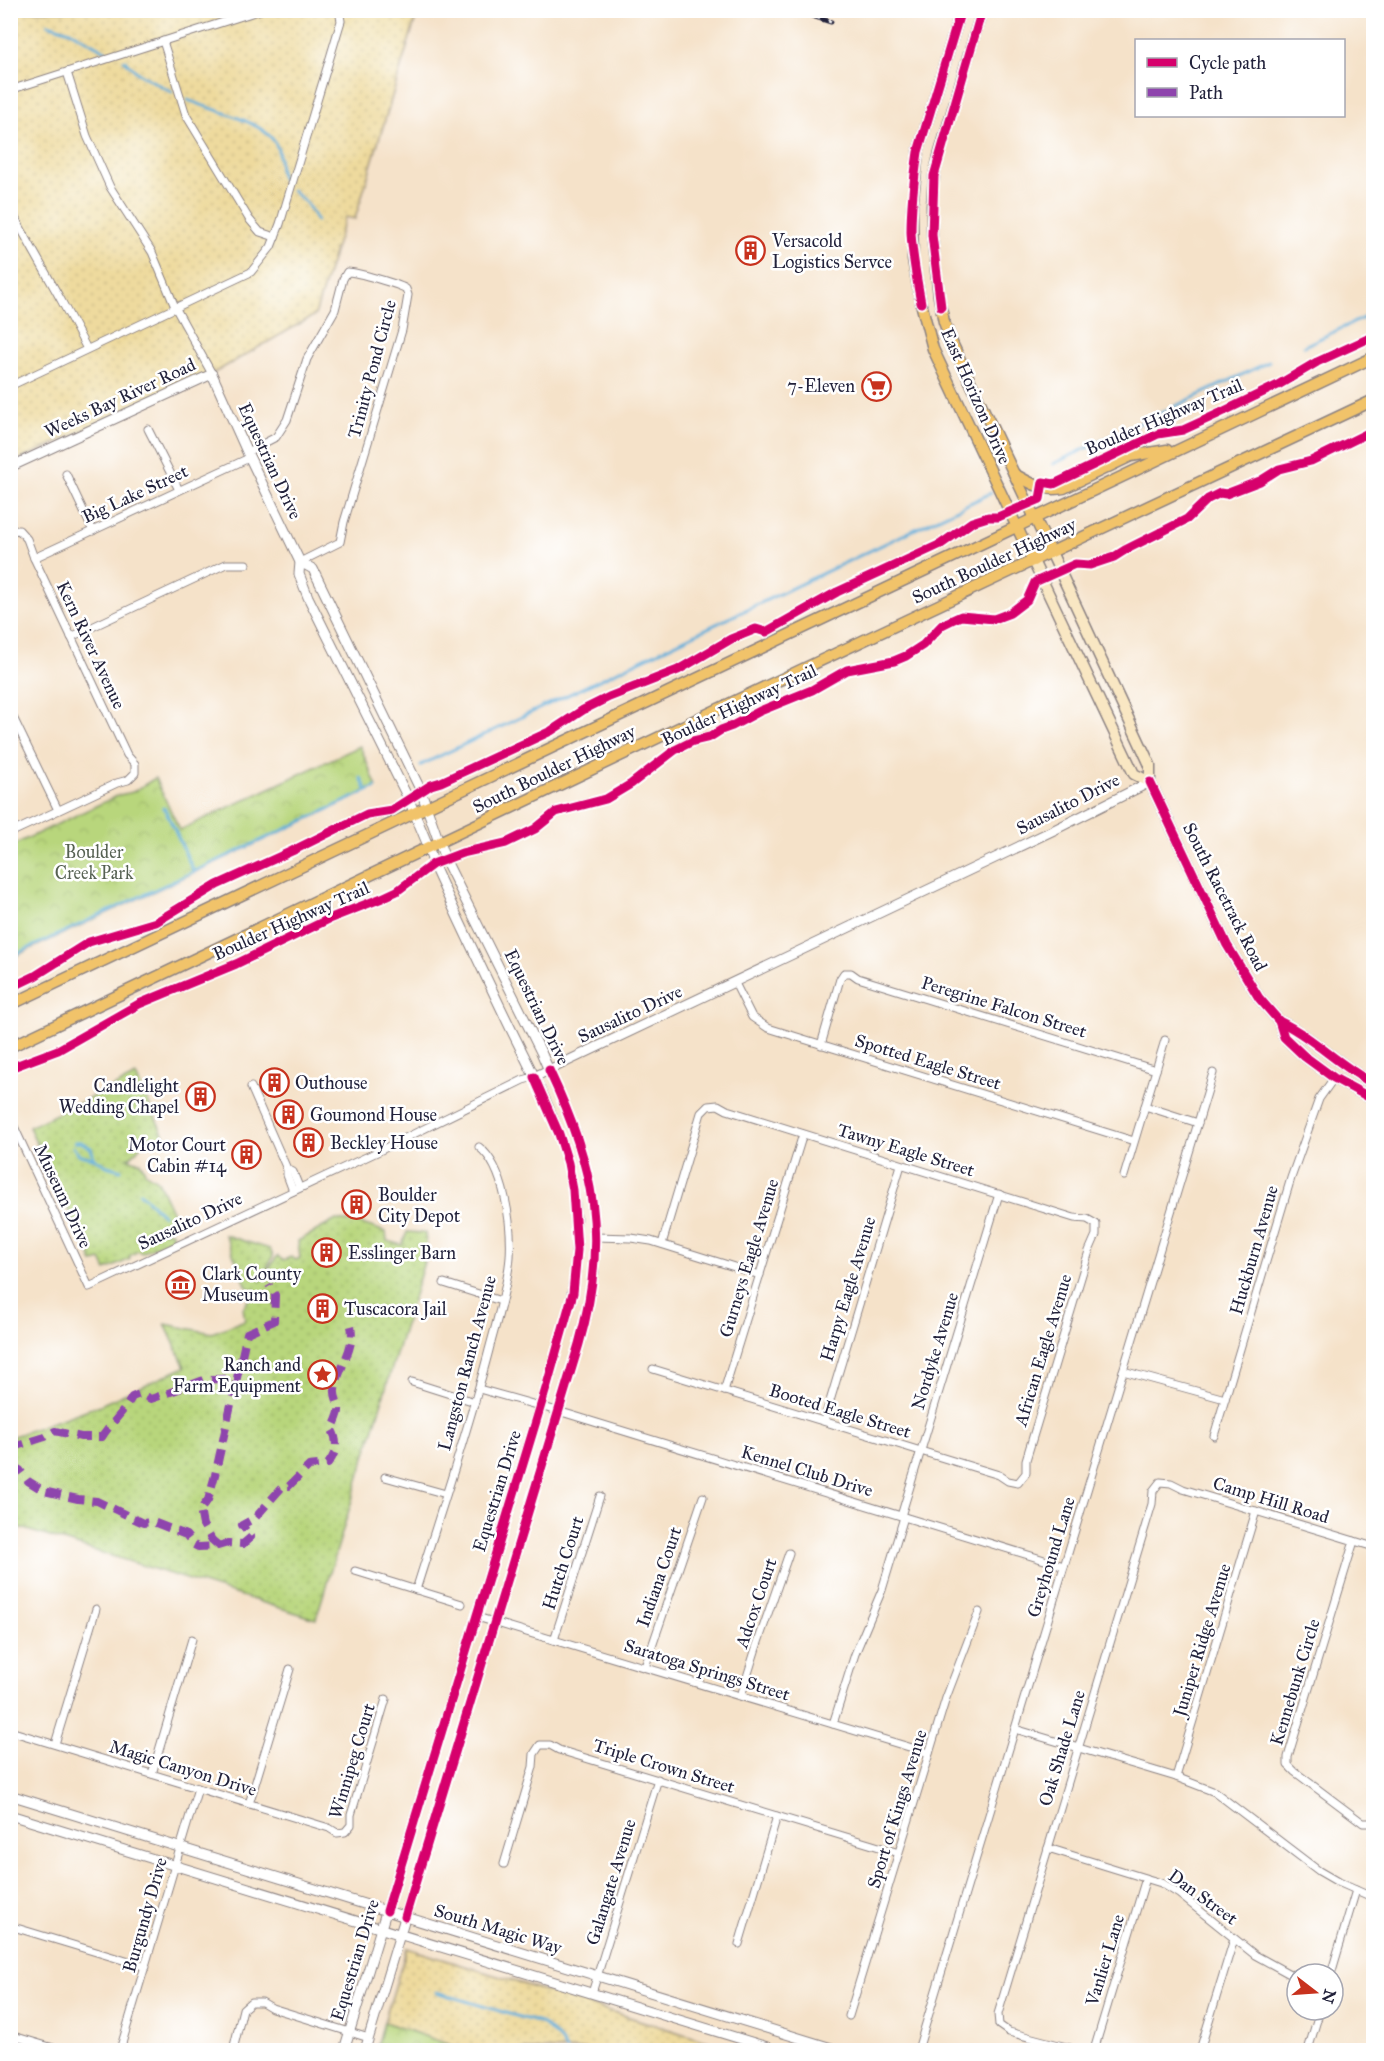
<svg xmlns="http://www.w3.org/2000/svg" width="1384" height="2061" viewBox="0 0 1384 2061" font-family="'IM FELL Great Primer',serif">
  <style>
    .grass { fill: url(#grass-dots); stroke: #6d7c5c; stroke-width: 1.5 }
    .sand { fill: url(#sand-dots); stroke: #887e6c; stroke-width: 1.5 }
    .park { fill: url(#park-crowns); stroke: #6d7c5c; stroke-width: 1.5 }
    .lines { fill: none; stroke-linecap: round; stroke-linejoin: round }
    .stream { stroke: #60aeda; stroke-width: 3 }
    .minor-casing { stroke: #8c8282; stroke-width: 9 }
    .tertiary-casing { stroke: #8c8282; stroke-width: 11 }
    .secondary-casing { stroke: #8c8282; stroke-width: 13 }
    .primary-casing { stroke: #8c8282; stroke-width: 13 }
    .minor { stroke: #fff; stroke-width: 7 }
    .tertiary { stroke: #fff; stroke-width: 9 }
    .secondary { stroke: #f9e7c3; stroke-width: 10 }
    .primary { stroke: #f1c36a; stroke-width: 10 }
    .rail-casing { stroke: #22223b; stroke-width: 5 }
    .rail { stroke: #fff; stroke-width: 3; stroke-dasharray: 9; stroke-linecap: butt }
    .quiet { stroke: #8e44ad; stroke-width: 8; stroke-dasharray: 15 8; stroke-linecap: butt }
    .cycleway-casing { stroke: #fff; stroke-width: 13 }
    .cycleway { stroke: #d6006c; stroke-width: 9 }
    .labels { text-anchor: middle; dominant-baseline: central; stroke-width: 5; stroke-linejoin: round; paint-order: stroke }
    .poi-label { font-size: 18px; fill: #22223b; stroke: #fff; text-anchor: start }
    .street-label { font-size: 18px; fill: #22223b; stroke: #fff }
    .park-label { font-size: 18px; fill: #566152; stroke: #fff }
  </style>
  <defs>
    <pattern id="grass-dots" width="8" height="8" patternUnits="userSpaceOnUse" patternTransform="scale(1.5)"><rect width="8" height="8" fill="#b8d67c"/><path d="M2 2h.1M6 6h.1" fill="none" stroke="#9eb76c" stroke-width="1.8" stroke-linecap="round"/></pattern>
    <pattern id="sand-dots" width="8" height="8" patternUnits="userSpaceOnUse" patternTransform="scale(1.5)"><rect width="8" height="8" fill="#eeda9e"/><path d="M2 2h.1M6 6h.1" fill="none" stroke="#ccbb89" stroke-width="1.8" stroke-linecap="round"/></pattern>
    <pattern id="park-crowns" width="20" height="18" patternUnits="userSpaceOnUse" patternTransform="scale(1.5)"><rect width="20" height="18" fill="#b8d67c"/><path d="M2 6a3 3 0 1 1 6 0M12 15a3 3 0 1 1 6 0" fill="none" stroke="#9eb76c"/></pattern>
  </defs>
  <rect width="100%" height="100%" fill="#fff"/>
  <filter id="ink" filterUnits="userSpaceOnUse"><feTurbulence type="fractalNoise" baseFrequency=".0167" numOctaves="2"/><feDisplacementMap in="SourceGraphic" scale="12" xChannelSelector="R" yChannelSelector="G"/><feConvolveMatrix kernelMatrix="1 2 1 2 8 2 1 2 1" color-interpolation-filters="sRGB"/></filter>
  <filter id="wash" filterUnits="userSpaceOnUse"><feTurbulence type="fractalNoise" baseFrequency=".008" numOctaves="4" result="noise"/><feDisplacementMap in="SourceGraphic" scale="24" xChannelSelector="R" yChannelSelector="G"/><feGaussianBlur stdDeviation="1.35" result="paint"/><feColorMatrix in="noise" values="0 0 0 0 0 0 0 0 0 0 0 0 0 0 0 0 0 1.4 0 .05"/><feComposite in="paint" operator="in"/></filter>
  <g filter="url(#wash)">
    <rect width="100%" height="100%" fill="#f5e2c9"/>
    <g class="grass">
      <polygon points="136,1076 165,1138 148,1137 132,1156 127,1158 140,1162 146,1173 158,1181 176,1220 164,1224 164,1231 172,1232 172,1238 142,1253 138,1251 129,1256 130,1259 106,1270 101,1260 93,1262 29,1127"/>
      <polygon points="336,1220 359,1223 386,1232 387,1241 402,1245 407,1232 425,1233 427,1252 316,1619 11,1525 11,1437 100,1405 185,1367 165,1324 212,1333 245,1320 243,1308 255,1290 247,1287 225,1235 270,1249 273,1256 260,1282 277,1256 283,1260 291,1257 296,1260 300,1258 298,1241"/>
    </g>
    <g class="sand">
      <polygon points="11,11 418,11 355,219 345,217 315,315 212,374 11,463"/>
      <polygon points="407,1948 735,2050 464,2050 384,2022"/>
    </g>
    <g class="park">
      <polygon points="360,746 377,787 11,958 11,846 119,795 133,792 155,778 180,830"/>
      <polygon points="384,2022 464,2050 376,2050"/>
    </g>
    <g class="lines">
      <g class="stream">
        <polyline points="48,24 70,31 107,52"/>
        <polyline points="124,60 138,73 172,92"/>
        <path d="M 188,100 C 213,111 268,121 277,147 C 282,160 276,172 285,182"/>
        <polyline points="292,190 307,204 317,221"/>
        <polyline points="1304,346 1374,313"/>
        <polyline points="1053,464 1269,362"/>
        <polyline points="421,765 991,493"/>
        <polyline points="361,778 367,791"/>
        <polyline points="163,808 165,809 194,872"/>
        <polyline points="10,957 376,787"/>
        <polyline points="75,1142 81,1142 91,1148 94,1158"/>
        <polyline points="73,1147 80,1155 94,1158 107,1166 121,1170"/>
        <polyline points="140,1193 163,1215"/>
        <polyline points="436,1992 543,2024 559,2039 566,2050"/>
      </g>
    </g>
  </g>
  <g filter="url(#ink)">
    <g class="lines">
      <defs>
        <g id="minor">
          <polyline points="163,41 186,115 249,219 260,232 275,237"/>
          <polyline points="67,72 87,136 110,187 152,252 175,307 212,374"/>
          <polyline points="10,90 261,10"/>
          <polyline points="10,209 61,300 87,349"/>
          <polyline points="10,386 251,272 271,247 280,224 341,21 339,10"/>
          <polyline points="148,429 179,490"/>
          <path d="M 247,452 L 276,437 L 287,420 L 307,359 L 335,310 L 343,279 L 347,272 C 354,271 401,285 406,289 L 408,295 L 402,330 L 344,522 L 340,542 L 300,562"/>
          <polyline points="66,474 93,531"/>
          <polyline points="10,531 19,530 27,539 34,558 127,755 135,764 135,773 128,780 117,783 10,833"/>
          <polyline points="34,558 249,458"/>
          <polyline points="71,637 226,564 246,564"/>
          <polyline points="10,711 58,810"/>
          <polyline points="735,983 752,1017 768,1028 1134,1141"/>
          <polyline points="821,1045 840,979 844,973 851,973 858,978 1156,1070"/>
          <polyline points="251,1087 287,1169 293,1172 299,1187"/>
          <polyline points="1145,1106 1198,1123"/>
          <polyline points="10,1118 89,1287 377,1152 523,1080 534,1077"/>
          <polyline points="287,1169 287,1175 293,1191"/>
          <polyline points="1124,1176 1165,1040"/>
          <polyline points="595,1237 631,1238 651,1241 760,1275"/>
          <polyline points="444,1283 501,1301"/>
          <polyline points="653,1369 999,1475 1008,1481 1018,1483 1026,1473 1026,1460 1089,1251 1096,1235 1096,1224 1087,1219 1074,1218 727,1110 718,1105 708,1106 701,1113 662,1244"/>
          <polyline points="1123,1371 1225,1399"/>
          <polyline points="412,1382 475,1402"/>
          <polyline points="479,1389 568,1414 1064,1566"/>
          <polyline points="724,1391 803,1134"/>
          <polyline points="824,1421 901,1165"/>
          <polyline points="1214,1436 1291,1178 1319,1099 1334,1078"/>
          <polyline points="385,1477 446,1494"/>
          <polyline points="901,1516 999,1194"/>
          <polyline points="1354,1541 1288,1757 1288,1765 1295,1772 1363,1823 1374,1823"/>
          <polyline points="355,1571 462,1604"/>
          <path d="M 416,1590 C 441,1510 468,1431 489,1350 C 496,1323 508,1285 510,1257 C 512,1226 505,1167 479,1147"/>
          <polyline points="477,1617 929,1753"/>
          <polyline points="554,1640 600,1496"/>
          <polyline points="645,1667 703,1497"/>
          <polyline points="741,1696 756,1648 789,1553"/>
          <polyline points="833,1724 855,1654 882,1590 904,1517"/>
          <polyline points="1015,1729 1176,1777 1215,1792 1319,1871 1338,1882 1374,1898"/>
          <polyline points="10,1731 329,1828 337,1833 345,1832 351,1825 351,1815 386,1699"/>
          <polyline points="55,1744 96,1609"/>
          <polyline points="152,1774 192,1639"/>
          <polyline points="1176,1777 1256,1511"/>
          <polyline points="249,1804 290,1669"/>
          <polyline points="1048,1848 1161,1883 1179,1894 1255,1955 1297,1978"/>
          <polyline points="504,1864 533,1767 534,1754 540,1745 550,1745 559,1750 899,1853"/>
          <polyline points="10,1926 146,1967"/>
          <polyline points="739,1944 777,1816"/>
          <polyline points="1331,1974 1356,1890"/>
          <polyline points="592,1993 658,1779"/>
          <polyline points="849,2016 946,1698 979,1612"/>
          <polyline points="10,2035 60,2050"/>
          <polyline points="120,2050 198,1788"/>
          <polyline points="233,2050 243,2009 251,2002 262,2002 272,2008 369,2038"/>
          <polyline points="918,2050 1213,1073"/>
          <polyline points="1078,2050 1009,2032 999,2025 998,2014 1152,1504 1153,1491 1160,1482 1171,1483 1183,1489 1374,1547"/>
          <polyline points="1094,2050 1146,1878"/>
          <polyline points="1200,2050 1234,1939"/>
          <polyline points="1308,2050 1320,2010"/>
        </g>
        <g id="tertiary">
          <path d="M 10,467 L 212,374 L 247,452 L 300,562 L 299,574 L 308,597 L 409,800 L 429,848 L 433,864 C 457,917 482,969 507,1021 C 529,1067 556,1114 568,1163 C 580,1214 579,1266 567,1317 L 344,2050"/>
          <polyline points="300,562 313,569 421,791 445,859 541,1052 576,1133 590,1186 595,1225 594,1272 586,1319 365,2050"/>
          <polyline points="534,1077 1056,829 1150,782"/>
          <polyline points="10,1795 838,2050"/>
          <polyline points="10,1815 777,2050"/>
        </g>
        <g id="secondary">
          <polyline points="1051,552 1150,765 1150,782 1227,945 1259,998 1279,1021 1284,1037 1304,1056 1334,1078 1374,1100"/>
          <polyline points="1033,561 1134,774 1150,782"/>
          <path d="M 1279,1021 C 1313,1037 1339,1066 1374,1084"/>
        </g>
        <g id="primary">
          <polyline points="961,10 918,152 912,208 913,260 921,303 933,349 1033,561"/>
          <polyline points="982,10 939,156 934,176 932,206 932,235 939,297 944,322 952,343 1051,552"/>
          <path d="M 1014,474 C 1032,484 1044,492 1064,488 L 1131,456 L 1167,450"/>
          <polyline points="10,1005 1374,357"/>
          <polyline points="10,1047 735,701 1374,400"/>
        </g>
      </defs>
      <use href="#minor" class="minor-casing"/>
      <use href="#tertiary" class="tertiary-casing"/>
      <use href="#secondary" class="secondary-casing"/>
      <use href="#primary" class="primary-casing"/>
      <use href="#minor" class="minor"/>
      <use href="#tertiary" class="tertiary"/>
      <use href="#secondary" class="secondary"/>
      <use href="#primary" class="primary"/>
      <defs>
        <polyline id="rail" points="794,10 831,22"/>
      </defs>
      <use href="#rail" class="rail-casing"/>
      <use href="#rail" class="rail"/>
      <g class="quiet">
        <path d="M 10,1448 L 45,1437 L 55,1431 L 81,1437 L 102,1437 C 111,1423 124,1412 132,1397 L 140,1394 L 151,1399 L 204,1380 L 237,1378 L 247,1333 L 274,1321 L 275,1295 L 269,1285"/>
        <path d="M 10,1465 L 20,1470 L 28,1481 L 44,1491 L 78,1499 L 97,1501 L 143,1523 L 153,1522 L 186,1535 L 194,1545 L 198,1547 L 218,1546 L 228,1543 L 243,1544 L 251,1537 L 242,1525 L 255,1518 L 283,1486 L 289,1486 L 309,1466 L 328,1464 C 336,1454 339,1442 332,1430 C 334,1424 340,1415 339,1408 C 338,1402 334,1396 335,1390 C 338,1368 356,1348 351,1326"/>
        <polyline points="219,1546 212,1540 203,1525 200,1510 208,1500 215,1475 237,1378"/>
      </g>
      <defs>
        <g id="cycleway">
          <path d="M 921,303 C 917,280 912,256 911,232 C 911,206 914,179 918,152 L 961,10"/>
          <polyline points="941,307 932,235 934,176 982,10"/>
          <polyline points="1150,782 1227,945 1259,998 1279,1021 1284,1037 1304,1056 1334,1078 1374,1100"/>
          <polyline points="10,988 35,976 89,942 156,922 217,885 292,851 367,814 392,810 431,785 441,782 551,731 583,710 609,697 678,670 731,639 756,629 766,632 837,592 941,544 972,522 988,517 998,517 1040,499 1043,482 1054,484 1158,434 1183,430 1218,414 1278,385 1317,362 1374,336"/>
          <path d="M 1279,1021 C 1313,1037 1339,1066 1374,1084"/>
          <polyline points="10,1068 58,1050 139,1004 236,964 331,918 382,898 397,891 433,864 462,853 506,843 535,829 556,812 606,799 631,784 675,750 693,741 710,737 721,730 732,726 760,711 812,690 847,670 894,661 906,656 923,645 942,625 952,620 961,616 994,619 1010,613 1027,600 1035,582 1075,564 1090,565 1114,557 1125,550 1187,519 1208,499 1220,493 1226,494 1260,481 1279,469 1311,461 1374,430"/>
          <polyline points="387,1911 547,1385 573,1293 577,1250 573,1190 568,1163 559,1134 534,1077"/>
          <path d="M 405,1917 L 579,1344 C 609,1238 595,1168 549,1070"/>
        </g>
      </defs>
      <use href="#cycleway" class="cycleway-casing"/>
      <use href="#cycleway" class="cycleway"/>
    </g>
  </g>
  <defs>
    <symbol id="building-ring" viewBox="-11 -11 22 22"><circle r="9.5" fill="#fff" stroke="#c8321e" stroke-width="1.5"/><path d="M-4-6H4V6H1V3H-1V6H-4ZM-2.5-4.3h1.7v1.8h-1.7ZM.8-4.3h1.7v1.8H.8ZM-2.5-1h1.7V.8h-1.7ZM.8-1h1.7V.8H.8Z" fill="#c8321e"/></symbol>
    <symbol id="supermarket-ring" viewBox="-11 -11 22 22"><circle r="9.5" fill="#fff" stroke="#c8321e" stroke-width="1.5"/><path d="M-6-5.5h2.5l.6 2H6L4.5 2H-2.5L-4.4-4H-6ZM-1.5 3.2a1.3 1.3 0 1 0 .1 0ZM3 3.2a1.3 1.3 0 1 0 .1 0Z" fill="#c8321e"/></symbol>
    <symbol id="museum-ring" viewBox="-11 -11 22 22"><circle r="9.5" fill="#fff" stroke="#c8321e" stroke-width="1.5"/><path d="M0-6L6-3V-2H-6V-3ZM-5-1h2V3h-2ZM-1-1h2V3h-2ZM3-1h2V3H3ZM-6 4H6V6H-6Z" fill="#c8321e"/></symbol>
    <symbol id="sight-ring" viewBox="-11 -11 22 22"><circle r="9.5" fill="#fff" stroke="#c8321e" stroke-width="1.5"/><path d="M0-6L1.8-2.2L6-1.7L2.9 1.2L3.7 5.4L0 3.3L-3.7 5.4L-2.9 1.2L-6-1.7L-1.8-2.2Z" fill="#c8321e"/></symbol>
  </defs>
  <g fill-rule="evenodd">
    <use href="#building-ring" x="734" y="234" width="33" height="33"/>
    <use href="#supermarket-ring" x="860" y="370" width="33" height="33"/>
    <use href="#building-ring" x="258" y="1066" width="33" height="33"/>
    <use href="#building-ring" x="184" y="1080" width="33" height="33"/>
    <use href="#building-ring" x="272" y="1098" width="33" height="33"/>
    <use href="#building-ring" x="292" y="1126" width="33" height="33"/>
    <use href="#building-ring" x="230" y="1138" width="33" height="33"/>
    <use href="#building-ring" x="340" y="1188" width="33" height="33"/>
    <use href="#building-ring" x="310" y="1236" width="33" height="33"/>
    <use href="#museum-ring" x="164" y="1268" width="33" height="33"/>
    <use href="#building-ring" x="306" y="1292" width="33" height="33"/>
    <use href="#sight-ring" x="306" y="1358" width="33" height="33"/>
  </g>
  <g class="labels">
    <g class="poi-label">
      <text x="772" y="241">Versacold<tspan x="772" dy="21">Logistics Servce</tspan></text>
      <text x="855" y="386" text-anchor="end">7-Eleven</text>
      <text x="295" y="1083">Outhouse</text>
      <text x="179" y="1086" text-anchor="end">Candlelight<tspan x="179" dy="21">Wedding Chapel</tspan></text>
      <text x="310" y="1115">Goumond House</text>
      <text x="330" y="1143">Beckley House</text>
      <text x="226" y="1145" text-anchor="end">Motor Court<tspan x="226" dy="21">Cabin #14</tspan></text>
      <text x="378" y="1195">Boulder<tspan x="378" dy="21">City Depot</tspan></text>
      <text x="348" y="1253">Esslinger Barn</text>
      <text x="202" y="1274">Clark County<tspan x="202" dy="21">Museum</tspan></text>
      <text x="344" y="1309">Tuscacora Jail</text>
      <text x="301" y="1365" text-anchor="end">Ranch and<tspan x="301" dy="21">Farm Equipment</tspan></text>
    </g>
    <g class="street-label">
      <text transform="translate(372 369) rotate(-75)">Trinity Pond Circle</text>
      <text transform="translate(976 396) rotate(66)">East Horizon Drive</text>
      <text transform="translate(120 398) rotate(-25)">Weeks Bay River Road</text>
      <text transform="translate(1164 417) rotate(-23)">Boulder Highway Trail</text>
      <text transform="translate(270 461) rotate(65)">Equestrian Drive</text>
      <text transform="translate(135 494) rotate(-25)">Big Lake Street</text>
      <text transform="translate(994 561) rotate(-25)">South Boulder Highway</text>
      <text transform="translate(91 645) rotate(65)">Kern River Avenue</text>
      <text transform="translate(739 705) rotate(-25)">Boulder Highway Trail</text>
      <text transform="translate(554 769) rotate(-26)">South Boulder Highway</text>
      <text transform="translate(1068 804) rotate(-27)">Sausalito Drive</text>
      <text transform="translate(1225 897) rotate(63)">South Racetrack Road</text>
      <text transform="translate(291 921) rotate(-24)">Boulder Highway Trail</text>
      <text transform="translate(537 1007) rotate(64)">Equestrian Drive</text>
      <text transform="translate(1004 1007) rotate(17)">Peregrine Falcon Street</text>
      <text transform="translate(630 1014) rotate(-25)">Sausalito Drive</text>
      <text transform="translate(928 1062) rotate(17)">Spotted Eagle Street</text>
      <text transform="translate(906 1150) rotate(17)">Tawny Eagle Street</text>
      <text transform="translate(63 1196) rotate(65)">Museum Drive</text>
      <text transform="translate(190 1221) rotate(-25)">Sausalito Drive</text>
      <text transform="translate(1254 1250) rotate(-74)">Huckburn Avenue</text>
      <text transform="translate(749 1258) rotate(-73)">Gurneys Eagle Avenue</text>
      <text transform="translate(848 1289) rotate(-73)">Harpy Eagle Avenue</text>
      <text transform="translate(1043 1350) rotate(-73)">African Eagle Avenue</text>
      <text transform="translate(935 1351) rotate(-73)">Nordyke Avenue</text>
      <text transform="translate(467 1363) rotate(-75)">Langston Ranch Avenue</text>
      <text transform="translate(840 1411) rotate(17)">Booted Eagle Street</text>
      <text transform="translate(807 1471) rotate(17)">Kennel Club Drive</text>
      <text transform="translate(497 1491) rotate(-73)">Equestrian Drive</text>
      <text transform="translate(1271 1500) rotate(17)">Camp Hill Road</text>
      <text transform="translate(1051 1557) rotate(-73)">Greyhound Lane</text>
      <text transform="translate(563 1563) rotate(-72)">Hutch Court</text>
      <text transform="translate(659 1577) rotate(-71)">Indiana Court</text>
      <text transform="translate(756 1603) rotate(-71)">Adcox Court</text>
      <text transform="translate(1202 1640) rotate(-73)">Juniper Ridge Avenue</text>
      <text transform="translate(707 1670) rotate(17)">Saratoga Springs Street</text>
      <text transform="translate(1295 1682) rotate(-73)">Kennebunk Circle</text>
      <text transform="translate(1062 1748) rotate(-73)">Oak Shade Lane</text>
      <text transform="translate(352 1761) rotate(-73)">Winnipeg Court</text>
      <text transform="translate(664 1766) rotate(17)">Triple Crown Street</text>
      <text transform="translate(183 1768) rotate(17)">Magic Canyon Drive</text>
      <text transform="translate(897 1809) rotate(-73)">Sport of Kings Avenue</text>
      <text transform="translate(611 1882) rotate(-73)">Galangate Avenue</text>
      <text transform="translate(1203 1897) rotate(36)">Dan Street</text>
      <text transform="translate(145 1915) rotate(-74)">Burgundy Drive</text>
      <text transform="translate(498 1929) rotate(17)">South Magic Way</text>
      <text transform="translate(355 1960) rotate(-73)">Equestrian Drive</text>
      <text transform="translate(1105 1960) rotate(-73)">Vanlier Lane</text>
    </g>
    <g class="park-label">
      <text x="94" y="852">Boulder<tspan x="94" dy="21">Creek Park</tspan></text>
    </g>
  </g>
  <rect width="1384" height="2061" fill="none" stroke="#fff" stroke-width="36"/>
  <rect x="1135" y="39" width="210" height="78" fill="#ffffff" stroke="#a7a7b1" stroke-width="1.5"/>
  <rect x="1147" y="58" width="30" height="9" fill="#d6006c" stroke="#a7a7b1" stroke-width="1.5"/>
  <text x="1189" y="69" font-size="18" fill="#22223b">Cycle path</text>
  <rect x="1147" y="88" width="30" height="9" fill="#8e44ad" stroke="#a7a7b1" stroke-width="1.5"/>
  <text x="1189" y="99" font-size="18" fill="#22223b">Path</text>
  <g transform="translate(1315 1992) rotate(107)"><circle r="28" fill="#ffffff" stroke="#a7a7b1" stroke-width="1.5"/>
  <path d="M0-4.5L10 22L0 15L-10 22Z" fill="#c8321e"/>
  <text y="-9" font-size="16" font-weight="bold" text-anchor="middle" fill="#22223b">N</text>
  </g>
</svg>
